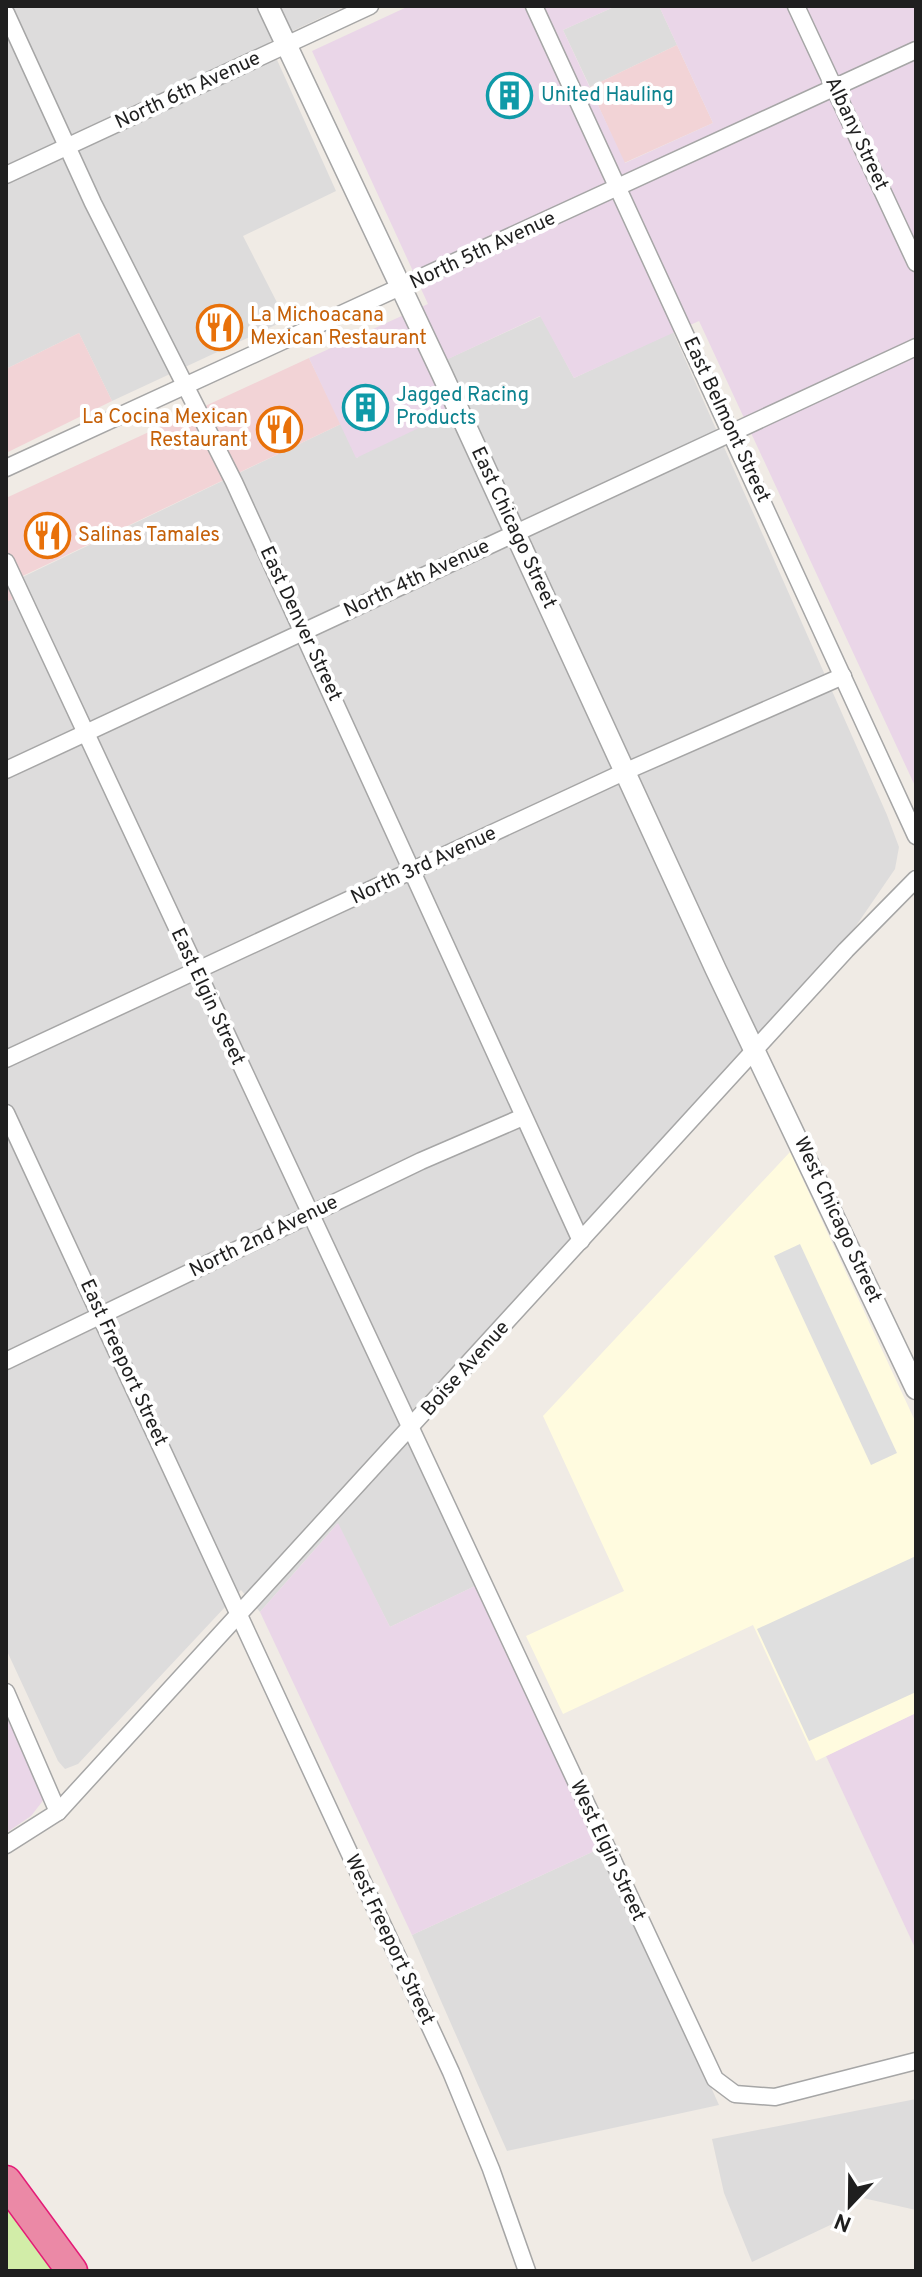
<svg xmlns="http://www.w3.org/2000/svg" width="922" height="2277" viewBox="0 0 922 2277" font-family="Overpass,sans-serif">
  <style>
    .residential { fill: #dddcdc }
    .commercial { fill: #f2d3d6 }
    .industrial { fill: #ead6e8 }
    .education { fill: #fffbdf }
    .grass { fill: #d2eda8 }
    .parking { fill: #dfdfdf }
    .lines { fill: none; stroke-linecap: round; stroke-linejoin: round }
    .minor-casing { stroke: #a6a6a6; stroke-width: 19 }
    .tertiary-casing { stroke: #a6a6a6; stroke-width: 23 }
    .motorway-casing { stroke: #e41c77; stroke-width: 33 }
    .minor { stroke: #fff; stroke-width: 16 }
    .tertiary { stroke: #fff; stroke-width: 20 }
    .motorway { stroke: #eb89a6; stroke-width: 30 }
    .labels { text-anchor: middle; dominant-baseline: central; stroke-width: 8; stroke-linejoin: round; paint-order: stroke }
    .street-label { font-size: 20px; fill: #1f1f1f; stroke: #fff }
    .culture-label { font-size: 20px; fill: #0d838f; stroke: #fff; text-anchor: start }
    .food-label { font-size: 20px; fill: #c56008; stroke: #fff; text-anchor: start }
  </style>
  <rect width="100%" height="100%" fill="#f0ebe5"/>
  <g class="residential">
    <polygon points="6,6 346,6 269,42 336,191 243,236 286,320 112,401 79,333 6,369"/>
    <polygon points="616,6 659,6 677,45 590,87 563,30"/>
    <polygon points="541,316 574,378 673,332 887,815 899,847 895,869 845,942 403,1420 479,1584 390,1627 337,1524 260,1612 241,1590 78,1764 65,1769 58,1761 6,1649 6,602 13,599 6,585 341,424 357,458 428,368"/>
    <polygon points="603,1847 719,2105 507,2151 412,1935"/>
    <polygon points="916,2099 916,2210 854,2196 843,2219 752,2262 724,2193 712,2139"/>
  </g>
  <g class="commercial">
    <polygon points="677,45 713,123 624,163 590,87"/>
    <polygon points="79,333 112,401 6,453 6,369"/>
    <polygon points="309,358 341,424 6,584 13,599 6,602 6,498"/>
  </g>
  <g class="industrial">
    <polygon points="409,6 616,6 563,30 625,163 713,123 659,6 916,6 916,788 699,321 574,378 540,316 429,368 450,413 356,458 309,358 428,304 312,51"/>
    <polygon points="338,1523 390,1627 479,1584 603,1847 412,1935 260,1612"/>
    <polygon points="6,1713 45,1798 31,1816 6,1833"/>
    <polygon points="916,1713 916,1950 826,1756"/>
  </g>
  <polygon class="education" points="790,1152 916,1423 916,1713 816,1761 753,1625 563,1714 526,1636 624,1591 543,1416"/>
  <polygon class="grass" points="6,2199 53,2271 6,2271"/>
  <g class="parking">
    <polygon points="800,1244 897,1453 871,1465 774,1256"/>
    <polygon points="916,1556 916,1692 809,1741 757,1629"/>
  </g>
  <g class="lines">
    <defs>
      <g id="minor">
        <polyline points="534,6 916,836"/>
        <polyline points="796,6 916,263"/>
        <polyline points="6,13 93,203 234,482 581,1241"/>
        <polyline points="6,175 370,6"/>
        <polyline points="6,468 916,50"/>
        <polyline points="6,562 715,2079 735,2094 775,2097 916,2061"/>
        <polyline points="6,770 916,347"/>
        <polyline points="6,1059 624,772 843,676"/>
        <polyline points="6,1113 451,2072 491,2169 527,2271"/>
        <polyline points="6,1361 421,1161 523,1117"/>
        <polyline points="6,1692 58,1812"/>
        <polyline points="6,1845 58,1812 846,950 916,879"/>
      </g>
      <polyline id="tertiary" points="268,6 442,374 716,970 916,1389"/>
      <polyline id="motorway" points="6,2181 72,2271"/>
    </defs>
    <use href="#minor" class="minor-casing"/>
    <use href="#tertiary" class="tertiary-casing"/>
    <use href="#motorway" class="motorway-casing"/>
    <use href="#minor" class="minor"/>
    <use href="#tertiary" class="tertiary"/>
    <use href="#motorway" class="motorway"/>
  </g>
  <defs>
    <symbol id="building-ring" viewBox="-11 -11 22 22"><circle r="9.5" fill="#fff" stroke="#0f9aa8" stroke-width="1.5"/><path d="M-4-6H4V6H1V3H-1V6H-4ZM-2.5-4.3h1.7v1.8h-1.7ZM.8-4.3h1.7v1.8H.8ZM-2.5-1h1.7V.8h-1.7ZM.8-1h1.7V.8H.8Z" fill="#0f9aa8"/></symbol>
    <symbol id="restaurant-ring" viewBox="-11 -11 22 22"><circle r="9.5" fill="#fff" stroke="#e8710a" stroke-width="1.5"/><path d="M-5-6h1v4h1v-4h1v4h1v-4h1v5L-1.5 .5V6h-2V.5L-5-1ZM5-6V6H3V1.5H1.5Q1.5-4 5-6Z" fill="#e8710a"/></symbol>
  </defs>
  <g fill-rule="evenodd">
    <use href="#building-ring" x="484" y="70" width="51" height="51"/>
    <use href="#restaurant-ring" x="194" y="302" width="51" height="51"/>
    <use href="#building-ring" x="340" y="382" width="51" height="51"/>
    <use href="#restaurant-ring" x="254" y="404" width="51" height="51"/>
    <use href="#restaurant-ring" x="22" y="510" width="51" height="51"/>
  </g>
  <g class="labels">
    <g class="street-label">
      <text transform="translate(188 91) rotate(-25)">North 6th Avenue</text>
      <text transform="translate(856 134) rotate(65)">Albany Street</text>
      <text transform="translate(483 251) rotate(-25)">North 5th Avenue</text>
      <text transform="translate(726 420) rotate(65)">East Belmont Street</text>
      <text transform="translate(513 528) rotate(65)">East Chicago Street</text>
      <text transform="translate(417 579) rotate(-25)">North 4th Avenue</text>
      <text transform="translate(300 624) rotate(65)">East Denver Street</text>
      <text transform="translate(424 866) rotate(-25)">North 3rd Avenue</text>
      <text transform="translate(207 997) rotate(65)">East Elgin Street</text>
      <text transform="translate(837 1220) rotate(65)">West Chicago Street</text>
      <text transform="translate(264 1237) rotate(-26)">North 2nd Avenue</text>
      <text transform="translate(123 1363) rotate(65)">East Freeport Street</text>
      <text transform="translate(466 1369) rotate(-48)">Boise Avenue</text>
      <text transform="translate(607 1851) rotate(65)">West Elgin Street</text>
      <text transform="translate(389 1940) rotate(65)">West Freeport Street</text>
    </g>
    <g class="culture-label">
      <text x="541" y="96">United Hauling</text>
      <text x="396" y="396">Jagged Racing<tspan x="396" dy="23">Products</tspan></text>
    </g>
    <g class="food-label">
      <text x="250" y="316">La Michoacana<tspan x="250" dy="23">Mexican Restaurant</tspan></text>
      <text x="248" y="418" text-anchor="end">La Cocina Mexican<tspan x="248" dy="23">Restaurant</tspan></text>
      <text x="78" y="536">Salinas Tamales</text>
    </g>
  </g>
  <rect width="922" height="2277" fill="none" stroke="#1f1f1f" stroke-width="16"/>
  <g transform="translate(850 2205) rotate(202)" stroke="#ffffff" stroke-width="6" paint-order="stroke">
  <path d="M0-6L14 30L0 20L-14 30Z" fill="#1f1f1f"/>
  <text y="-12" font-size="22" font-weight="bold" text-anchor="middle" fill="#1f1f1f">N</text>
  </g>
</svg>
